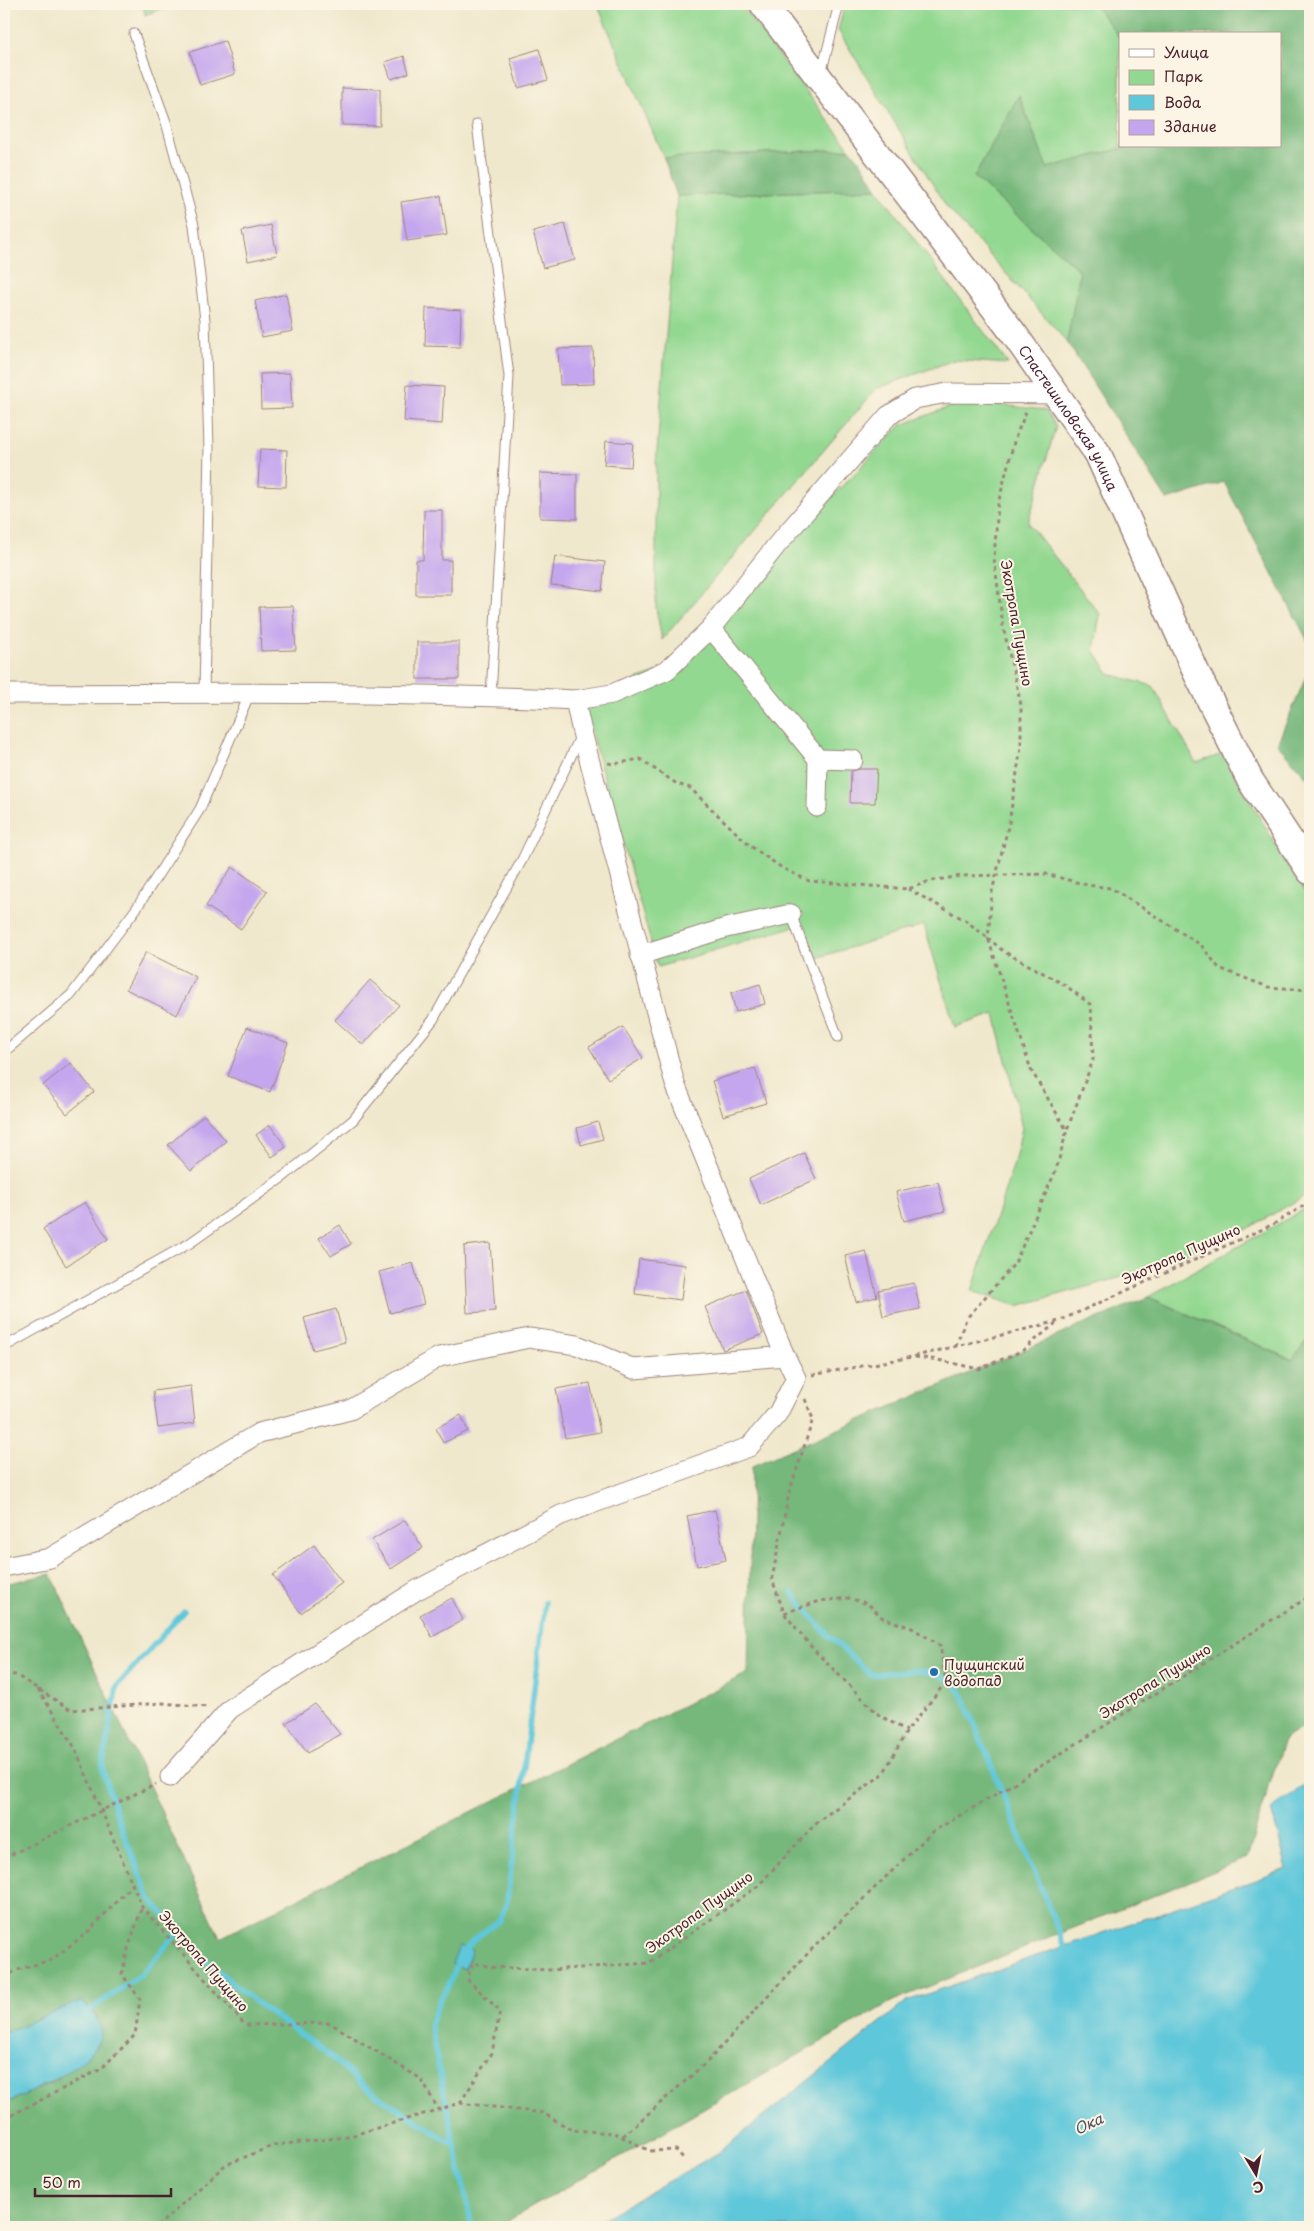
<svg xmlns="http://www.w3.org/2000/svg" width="1314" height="2231" viewBox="0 0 1314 2231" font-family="'Playpen Sans',sans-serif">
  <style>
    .green { fill: #93d891; stroke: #6e7c5e }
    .forest { fill: #76b87b; stroke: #606c53 }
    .water { fill: #5ec7da; stroke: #547382 }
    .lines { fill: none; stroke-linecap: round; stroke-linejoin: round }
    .stream { stroke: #5ec7da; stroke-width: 5.5 }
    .building { fill: #c4a6ee }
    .lane-casing { stroke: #9d847c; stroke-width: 11 }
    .street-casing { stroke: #9d847c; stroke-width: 21 }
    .secondary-casing { stroke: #9d847c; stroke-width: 29 }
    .path { stroke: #9d847c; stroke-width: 3; stroke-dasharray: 4 4; stroke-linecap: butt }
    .lane { stroke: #fff; stroke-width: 9 }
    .street { stroke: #fff; stroke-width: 19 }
    .secondary { stroke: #fff; stroke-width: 26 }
    .poi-dot { fill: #1f6fb2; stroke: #fcf5e5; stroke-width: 2 }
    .labels { text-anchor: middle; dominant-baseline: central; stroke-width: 4; stroke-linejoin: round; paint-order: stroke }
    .street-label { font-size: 14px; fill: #4a1f2b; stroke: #fcf5e5 }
    .poi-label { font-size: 14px; fill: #4a1f2b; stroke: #fcf5e5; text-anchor: start }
    .water-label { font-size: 15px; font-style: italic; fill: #505160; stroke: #fcf5e5 }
  </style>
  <rect width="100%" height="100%" fill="#fcf5e5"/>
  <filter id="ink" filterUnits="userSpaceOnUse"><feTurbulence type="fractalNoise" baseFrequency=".02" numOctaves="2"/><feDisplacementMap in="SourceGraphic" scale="10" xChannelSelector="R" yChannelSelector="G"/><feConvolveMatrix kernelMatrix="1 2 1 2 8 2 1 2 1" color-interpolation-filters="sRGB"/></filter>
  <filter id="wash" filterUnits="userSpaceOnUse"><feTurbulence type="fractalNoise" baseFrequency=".0096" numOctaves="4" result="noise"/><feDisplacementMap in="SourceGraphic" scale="20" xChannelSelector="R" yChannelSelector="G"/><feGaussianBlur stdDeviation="1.12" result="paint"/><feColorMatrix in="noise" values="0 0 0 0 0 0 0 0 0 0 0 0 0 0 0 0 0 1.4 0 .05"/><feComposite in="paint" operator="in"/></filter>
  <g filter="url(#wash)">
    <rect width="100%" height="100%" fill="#f0e8cc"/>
    <g class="green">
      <polygon points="143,4 172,4 145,15"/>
      <polygon points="597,4 740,4 850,149 664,158"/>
      <polygon points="845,4 1094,4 1120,38 1120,146 1130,146 1047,168 1019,95 974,177 1081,272 1067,342 946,206 838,30"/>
      <polygon points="877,189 1008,364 954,360 876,389 662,640 656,608 656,464 677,196"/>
      <polygon points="966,401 1045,410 1056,426 1028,523 1100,614 1094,650 1109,674 1153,686 1196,763 1223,754 1285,861 1310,900 1310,1193 1245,1230 1129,1275 1018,1306 972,1291 1014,1163 1022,1128 995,1014 955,1027 924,925 813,959 799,925 658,967 582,700 667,669 901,425"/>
      <polygon points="1310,1206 1310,1336 1293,1360 1148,1297"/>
    </g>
    <g class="forest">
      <polygon points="1094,4 1310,4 1310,645 1224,482 1167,500 1067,342 1080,271 974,177 1019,95 1047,168 1130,146 1280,146 1280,34 1120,34 1120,38"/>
      <polygon points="850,149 863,165 877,189 677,196 664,158"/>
      <polygon points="1310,668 1310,781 1277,744"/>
      <polygon points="1148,1297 1292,1360 1310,1336 1310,1723 1284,1739 1247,1858 893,2001 497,2227 4,2227 4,2104 57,2080 97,2017 82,2001 4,2033 4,1584 51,1574 220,1938 748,1673 752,1466"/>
    </g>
    <g class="water">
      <polygon points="1310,1781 1310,2227 588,2227 718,2153 907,2001 1287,1869 1271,1809"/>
      <polygon points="459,1946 472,1950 465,1969 452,1964"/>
      <path d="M 82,2000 C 90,2010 102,2020 101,2033 C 97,2065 30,2092 4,2104 L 4,2033 Z"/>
    </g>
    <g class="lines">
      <g class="stream">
        <path d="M 792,1593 L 826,1633 L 871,1675 C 897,1671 930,1665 952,1682 C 957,1685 961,1693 964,1698 L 1067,1952"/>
        <polyline points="184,1611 117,1686 102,1768 119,1822 150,1899 203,1958 254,2001 331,2056 367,2089 455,2145"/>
        <polyline points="90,2010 142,1974 179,1931"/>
        <polyline points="472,2227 430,2025 439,2001 448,1987 457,1965 467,1948 473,1940 500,1920 507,1901 545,1602"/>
      </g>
    </g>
    <g id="blocks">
      <g class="building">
        <polygon points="225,41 235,74 200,85 190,52"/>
        <polygon points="539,49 548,80 518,88 510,58"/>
        <polygon points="404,56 409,73 391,79 385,62"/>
        <polygon points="342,88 380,89 380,126 342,125"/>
        <polygon points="441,196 447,235 407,241 401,202"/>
        <polygon points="565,224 575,260 543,268 533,232"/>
        <polygon points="271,225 277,255 248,261 242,231"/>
        <polygon points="286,294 293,331 262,337 255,301"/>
        <polygon points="426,308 461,310 460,347 425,346"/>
        <polygon points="593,348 594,384 560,385 558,349"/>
        <polygon points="290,373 292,408 261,409 260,374"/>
        <polygon points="407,385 444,387 442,424 404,421"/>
        <polygon points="606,441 633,443 631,467 604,465"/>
        <polygon points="260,449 287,450 286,487 258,486"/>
        <polygon points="540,473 577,474 577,519 540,518"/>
        <polygon points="424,510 442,510 442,560 451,560 451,595 416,595 416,560 423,560"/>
        <polygon points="555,556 605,562 602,591 551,585"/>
        <polygon points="293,606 296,650 261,651 259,607"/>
        <rect x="417" y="642" width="42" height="37"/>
        <polygon points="860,769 877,769 875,803 850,803 851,771"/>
        <polygon points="232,867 267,891 241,929 206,906"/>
        <polygon points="146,952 196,977 177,1015 126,989"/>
        <polygon points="370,980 399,1005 363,1045 335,1020"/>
        <polygon points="760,984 765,1004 736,1012 731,993"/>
        <polygon points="247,1027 288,1043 270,1092 228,1076"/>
        <polygon points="623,1027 643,1058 608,1079 589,1047"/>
        <polygon points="71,1063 94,1092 67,1114 43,1085"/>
        <polygon points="755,1068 766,1103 723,1116 712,1081"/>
        <polygon points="204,1115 226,1141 191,1171 168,1145"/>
        <polygon points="598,1122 603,1139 581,1145 577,1128"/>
        <polygon points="270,1125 286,1147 272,1157 256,1135"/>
        <polygon points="804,1153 816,1179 761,1205 749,1179"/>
        <polygon points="938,1182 945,1211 904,1221 896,1192"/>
        <polygon points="85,1202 108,1239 66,1266 43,1229"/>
        <polygon points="340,1225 351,1244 331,1256 319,1238"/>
        <polygon points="490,1243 495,1311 467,1313 464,1246"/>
        <polygon points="866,1251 877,1297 856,1302 845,1256"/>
        <polygon points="639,1259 685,1265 681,1300 635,1294"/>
        <polygon points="413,1263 424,1304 390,1313 379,1272"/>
        <polygon points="914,1283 920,1309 883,1316 878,1290"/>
        <polygon points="746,1290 763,1334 723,1350 705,1307"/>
        <polygon points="336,1309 345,1342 313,1350 304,1318"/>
        <polygon points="590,1383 600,1432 565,1438 556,1389"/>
        <polygon points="191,1386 195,1423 158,1428 153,1391"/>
        <polygon points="461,1415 468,1431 443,1443 436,1428"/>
        <polygon points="715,1510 726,1560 697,1566 687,1516"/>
        <polygon points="405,1520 423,1548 391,1569 372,1540"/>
        <polygon points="314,1545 342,1583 301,1613 273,1575"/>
        <polygon points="452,1598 463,1620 432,1637 420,1615"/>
        <polygon points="315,1704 340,1734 308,1753 286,1723"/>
      </g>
    </g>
  </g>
  <g filter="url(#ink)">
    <use href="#blocks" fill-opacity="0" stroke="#9d847c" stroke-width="1"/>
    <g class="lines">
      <defs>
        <g id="lane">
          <polyline points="134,34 166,122 194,225 205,320 209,448 204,693"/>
          <polyline points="821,74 839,4"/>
          <polyline points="477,124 509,376 491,696"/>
          <polyline points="791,914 838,1037"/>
          <polyline points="4,1052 71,995 136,909 200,809 250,693"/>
          <polyline points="4,1347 190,1243 283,1177 353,1120 433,1020 522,860 581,735"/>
        </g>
        <g id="street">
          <polyline points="711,628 818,759 853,760"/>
          <path d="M 4,694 C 194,693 385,691 575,700 L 582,732 L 675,1084 L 785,1356 L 796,1378 L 778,1413 L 749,1447 L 561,1515 L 417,1590 L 230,1709 L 170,1777"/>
          <polyline points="575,700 612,694 667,670 711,628 776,546 888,416 915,399 947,393 1056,394"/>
          <polyline points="817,807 818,759"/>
          <polyline points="640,955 726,928 791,914"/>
          <polyline points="4,1567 50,1558 259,1433 350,1410 439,1357 529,1338 577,1345 634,1369 785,1356"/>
        </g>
        <g id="secondary">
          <path id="s1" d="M 763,4 L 1014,334 L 1098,454 L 1196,672 L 1250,780 L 1310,871"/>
        </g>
      </defs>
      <use href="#lane" class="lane-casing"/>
      <use href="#street" class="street-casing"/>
      <use href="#secondary" class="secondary-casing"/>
      <g class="path">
        <polyline points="608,763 614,764 640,759 677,784 690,788 749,845 782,868 809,881 908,889 930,881 962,876 1046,874 1087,885 1111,888 1201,945 1219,968 1268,987 1310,990"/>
        <polyline points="908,889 965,920 988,938 1031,1070 1066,1129"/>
        <polyline points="956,1346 966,1319 1015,1263 1056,1170 1067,1130 1093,1060 1091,1005 1065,985 1003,951 988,938 992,892 1009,823 1021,747 1021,705 1003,626 994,558 998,504 1015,438 1026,412"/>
        <polyline points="915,1357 938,1360 979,1369 1022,1351 1056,1323"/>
        <polyline points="812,1375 912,1357 1059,1321 1274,1224 1310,1202"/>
        <polyline points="805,1399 813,1419 789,1493 772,1579 784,1613 813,1649 879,1715 907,1731"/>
        <polyline points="4,1674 16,1675 71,1710 162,1703 208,1707"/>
        <polyline points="38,1689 75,1748 142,1907 245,2025 330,2023 421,2079 438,2109"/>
        <polyline points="4,1858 156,1784"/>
        <polyline points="4,1978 17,1970 51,1960 87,1933 132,1885"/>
        <polyline points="460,2103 492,2053 500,2011 467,1979 473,1963 492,1967 550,1970 649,1963 758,1886 817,1822 883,1774 907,1731 946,1682 940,1645 912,1628 883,1618 868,1604 849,1598 820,1601 784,1613"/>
        <polyline points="4,2119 101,2069 135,2035 140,1999 122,1974 127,1952 142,1907"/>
        <polyline points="623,2136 708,2061 810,1951 932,1832 1011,1785 1310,1596"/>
        <polyline points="157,2227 225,2165 275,2145 347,2137 460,2103 543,2113 572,2130 614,2133 650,2151 676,2150 684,2159"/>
      </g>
      <use href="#lane" class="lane"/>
      <use href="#street" class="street"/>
      <use href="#secondary" class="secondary"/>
    </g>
  </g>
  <circle class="poi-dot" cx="934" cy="1672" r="5"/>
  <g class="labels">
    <g class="street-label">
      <text stroke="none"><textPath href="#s1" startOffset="515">Спастешиловская улица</textPath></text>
      <text transform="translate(1017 623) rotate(80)">Экотропа Пущино</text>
      <text transform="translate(1181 1254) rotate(-24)">Экотропа Пущино</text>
      <text transform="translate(1155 1681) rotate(-32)">Экотропа Пущино</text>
      <text transform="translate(699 1912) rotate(-36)">Экотропа Пущино</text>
      <text transform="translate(204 1961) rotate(49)">Экотропа Пущино</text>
    </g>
    <g class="poi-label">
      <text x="944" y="1664">Пущинский<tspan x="944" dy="16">водопад</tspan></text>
    </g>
    <g class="water-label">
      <text transform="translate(1088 2123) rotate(-25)">Ока</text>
    </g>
  </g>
  <rect width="1314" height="2231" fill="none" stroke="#fcf5e5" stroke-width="20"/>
  <rect x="1119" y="32" width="162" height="115" fill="#fcf5e5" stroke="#b59f9b"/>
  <rect x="1129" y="49" width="25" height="8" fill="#ffffff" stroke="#b59f9b"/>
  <text x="1164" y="58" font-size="15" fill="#4a1f2b">Улица</text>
  <rect x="1129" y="70" width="25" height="15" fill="#93d891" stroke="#b59f9b"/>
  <text x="1164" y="82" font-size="15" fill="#4a1f2b">Парк</text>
  <rect x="1129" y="95" width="25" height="15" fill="#5ec7da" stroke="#b59f9b"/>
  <text x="1164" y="108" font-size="15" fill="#4a1f2b">Вода</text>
  <rect x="1129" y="120" width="25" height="15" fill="#c4a6ee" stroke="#b59f9b"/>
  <text x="1164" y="132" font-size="15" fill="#4a1f2b">Здание</text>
  <g transform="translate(1256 2174) rotate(170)" stroke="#fcf5e5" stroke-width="4" paint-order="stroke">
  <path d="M0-4L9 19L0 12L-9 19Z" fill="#4a1f2b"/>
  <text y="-8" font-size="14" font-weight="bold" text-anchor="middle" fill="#4a1f2b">С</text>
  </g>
  <path d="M35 2188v8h136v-8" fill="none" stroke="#4a1f2b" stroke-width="2.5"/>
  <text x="42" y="2188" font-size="15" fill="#4a1f2b" stroke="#fcf5e5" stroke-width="4" paint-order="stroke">50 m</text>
</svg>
